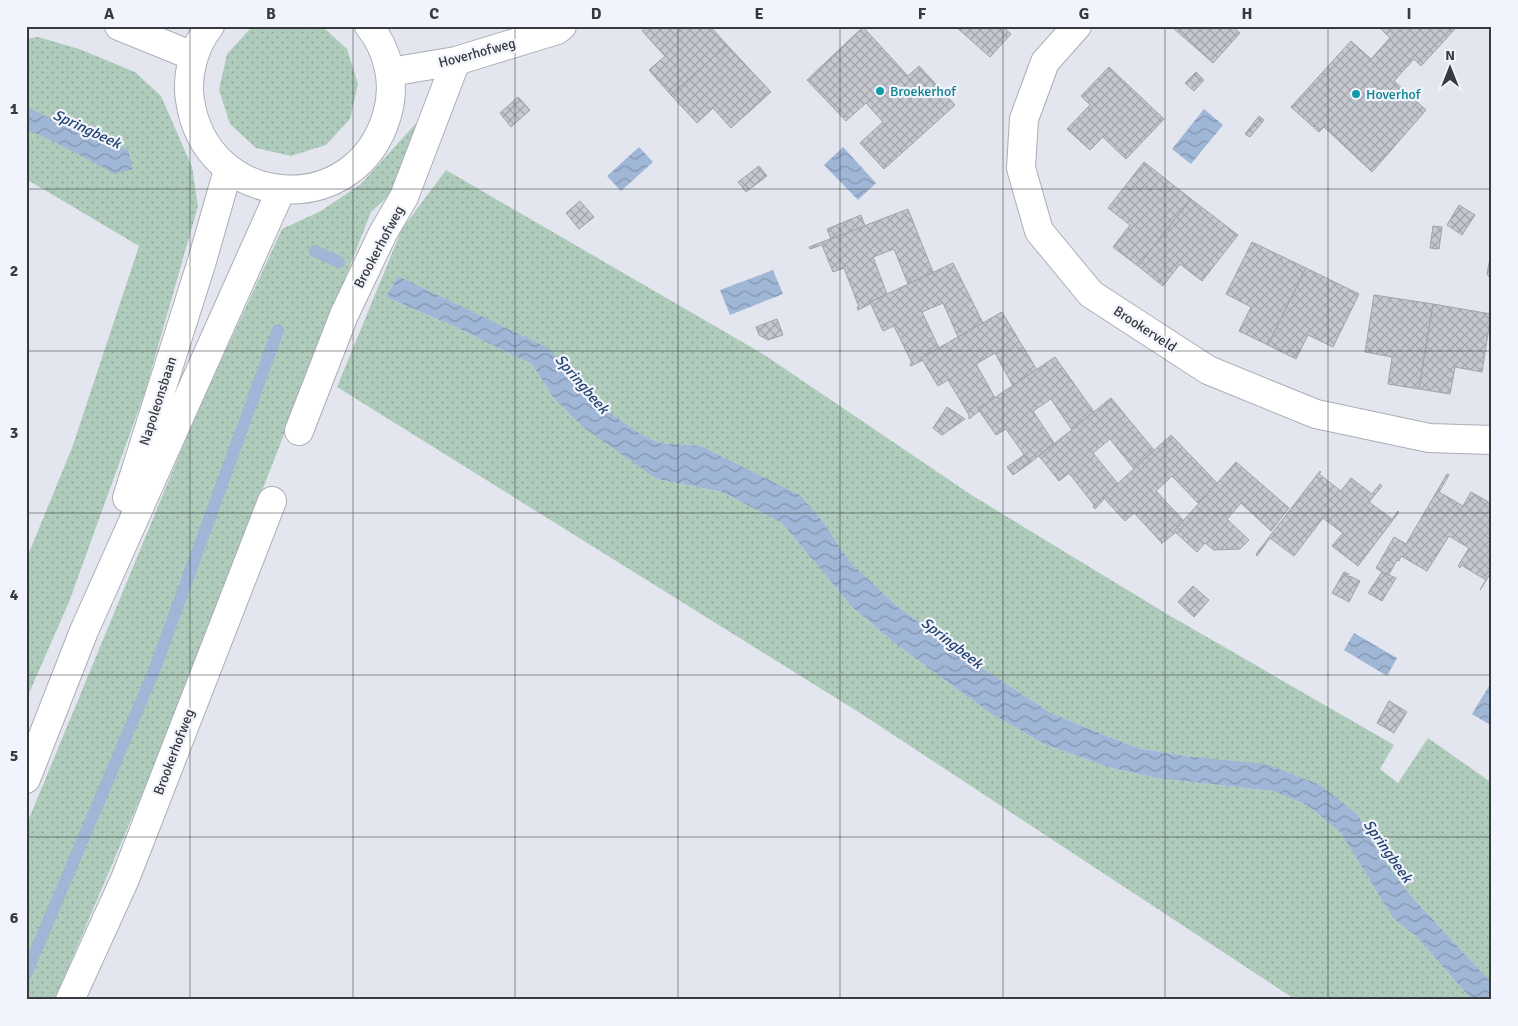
<svg xmlns="http://www.w3.org/2000/svg" width="1518" height="1026" viewBox="0 0 1518 1026" font-family="Signika,sans-serif">
  <style>
    .grass { fill: url(#grass-dots) }
    .water { fill: url(#water-waves) }
    .lines { fill: none; stroke-linecap: round; stroke-linejoin: round }
    .stream { stroke: #9fb6d6; stroke-width: 12 }
    .building { fill: url(#building-cross-hatch); stroke: #a0a3ab }
    .minor-casing { stroke: #abaeb6; stroke-width: 30 }
    .major-casing { stroke: #abaeb6; stroke-width: 30 }
    .minor { stroke: #fff; stroke-width: 28 }
    .major { stroke: #fff; stroke-width: 28 }
    .grid { fill: none; stroke: #393a3e; stroke-width: 1; stroke-opacity: 0.55 }
    .culture-dot { fill: #0f9aa8; stroke: #f1f4fc; stroke-width: 2 }
    .labels { text-anchor: middle; dominant-baseline: central; stroke-width: 4.5; stroke-linejoin: round; paint-order: stroke }
    .street-label { font-size: 14px; fill: #393a3e; stroke: #f1f4fc }
    .culture-label { font-size: 14px; fill: #0d838f; stroke: #f1f4fc; text-anchor: start }
    .water-label { font-size: 15px; font-style: italic; fill: #24456f; stroke: #f1f4fc }
    .neatline { fill: none; stroke: #393a3e; stroke-width: 2 }
    .grid-label { font-size: 16px; text-anchor: middle; font-weight: bold; fill: #393a3e }
  </style>
  <defs>
    <pattern id="grass-dots" width="8" height="8" patternUnits="userSpaceOnUse" patternTransform="scale(1.25)"><rect width="8" height="8" fill="#afcbbb"/><path d="M2 2h.1M6 6h.1" fill="none" stroke="#8fa699" stroke-width="1.8" stroke-linecap="round"/></pattern>
    <pattern id="water-waves" width="16" height="10" patternUnits="userSpaceOnUse" patternTransform="scale(1.25)"><rect width="16" height="10" fill="#9fb6d6"/><path d="M0 5q4-4 8 0t8 0" fill="none" stroke="#8395af"/></pattern>
    <pattern id="building-cross-hatch" width="8" height="8" patternUnits="userSpaceOnUse" patternTransform="scale(1.25)"><rect width="8" height="8" fill="#c5c8d0"/><path d="M0 0l8 8M0 8l8-8" fill="none" stroke="#a1a3aa"/></pattern>
  </defs>
  <rect width="100%" height="100%" fill="#e3e6ef"/>
  <g class="grass">
    <polygon points="256,26 322,26 347,49 358,84 350,119 326,145 291,156 256,148 230,124 219,90 227,54 251,28"/>
    <polygon points="38,37 79,49 135,72 161,96 192,167 198,206 145,392 69,602 26,700 26,560 72,448 139,246 26,179 26,39"/>
    <polygon points="419,120 393,192 371,212 159,754 63,980 54,1000 26,1000 26,826 195,417 282,229 321,211 361,184"/>
    <polygon points="446,170 763,354 973,496 1167,614 1394,745 1380,769 1398,783 1428,738 1492,783 1492,983 1410,895 1381,856 1358,815 1192,757 1137,748 1051,713 977,665 897,606 850,562 821,519 800,495 701,446 660,443 642,435 581,393 549,349 398,276 386,297 451,325 532,364 553,397 657,479 722,492 782,523 852,607 897,645 990,713 1044,744 1108,767 1156,778 1273,791 1307,805 1341,833 1393,918 1416,936 1472,1000 1296,1000 860,713 337,387 402,229"/>
  </g>
  <g class="water">
    <polygon points="26,106 54,121 128,150 133,169 115,174 51,140 26,129"/>
    <polygon points="1204,109 1223,125 1191,164 1172,149"/>
    <polygon points="639,147 653,162 621,191 607,176"/>
    <polygon points="843,147 876,183 858,200 824,165"/>
    <polygon points="773,270 783,294 730,315 720,290"/>
    <polygon points="398,276 550,349 582,393 642,435 660,443 701,446 800,495 821,519 850,562 897,606 977,665 1051,713 1137,748 1192,757 1266,764 1320,785 1358,815 1381,856 1410,895 1492,983 1492,1000 1472,1000 1416,936 1393,918 1341,833 1307,805 1273,791 1156,778 1108,767 1044,744 990,713 897,645 852,607 782,523 722,492 657,479 583,427 553,397 532,364 451,325 386,297"/>
    <polygon points="1354,633 1397,658 1387,676 1344,650"/>
    <polygon points="1492,681 1492,726 1472,714"/>
  </g>
  <g class="lines">
    <g class="stream">
      <polyline points="315,251 339,262"/>
      <polyline points="26,974 154,671 278,330"/>
    </g>
  </g>
  <g class="building">
    <polygon points="648,26 710,26 727,45 671,95 649,70 665,56 642,31"/>
    <polygon points="955,26 1002,26 1011,34 990,57"/>
    <polygon points="1171,26 1232,26 1240,33 1213,63"/>
    <polygon points="1378,26 1452,26 1455,29 1421,66 1414,59 1394,81 1426,110 1372,172 1324,127 1319,132 1291,107 1351,41 1371,59 1390,38"/>
    <polygon points="863,27 908,76 919,66 955,105 884,169 860,143 883,122 866,103 846,121 807,80"/>
    <polygon points="727,45 771,92 731,128 713,108 697,123 671,95"/>
    <polygon points="1109,67 1164,119 1126,159 1103,137 1090,150 1067,129 1090,105 1081,96"/>
    <polygon points="1196,72 1204,80 1194,91 1185,83"/>
    <polygon points="518,97 530,110 511,127 500,113"/>
    <polygon points="1259,116 1264,120 1250,137 1245,134"/>
    <polygon points="1144,162 1191,199 1138,266 1113,247 1130,225 1108,208"/>
    <polygon points="759,166 767,176 746,192 738,182"/>
    <polygon points="1191,199 1238,235 1202,281 1180,264 1163,286 1138,266"/>
    <polygon points="580,201 594,217 579,229 566,213"/>
    <polygon points="1459,205 1475,215 1462,235 1447,225"/>
    <polygon points="908,209 933,272 908,284 894,249 873,257 887,294 870,302 870,304 858,310 857,307 859,307 844,268 833,272 822,245 810,249 809,247"/>
    <polygon points="861,215 865,226 831,239 827,229"/>
    <polygon points="1433,226 1442,227 1439,249 1430,248"/>
    <polygon points="1252,242 1306,268 1268,345 1239,331 1251,307 1226,294"/>
    <polygon points="1490,258 1492,259 1492,281 1487,274"/>
    <polygon points="953,263 983,323 958,337 943,303 922,312 939,348 921,358 923,360 911,366 910,364 912,363 894,326 883,331 870,302"/>
    <polygon points="1306,268 1359,294 1333,347 1308,335 1296,359 1268,345"/>
    <polygon points="1374,295 1433,304 1419,389 1388,384 1392,357 1365,352"/>
    <polygon points="1433,304 1491,314 1482,372 1455,367 1450,394 1419,389"/>
    <polygon points="1002,312 1037,370 1013,386 995,353 976,364 995,398 978,409 979,411 969,419 969,415 948,380 938,386 921,358"/>
    <polygon points="777,319 783,335 768,340 759,335 756,327"/>
    <polygon points="1055,357 1094,412 1072,430 1051,399 1033,411 1054,443 1030,463 1006,429 996,435 978,409"/>
    <polygon points="1111,398 1154,450 1134,469 1110,439 1093,453 1118,484 1103,497 1104,499 1095,509 1093,507 1094,505 1069,473 1059,481 1039,456"/>
    <polygon points="947,407 965,419 942,435 933,428"/>
    <polygon points="1171,435 1217,483 1198,503 1172,476 1156,491 1183,520 1174,531 1176,532 1161,544 1162,543 1134,513 1125,521 1103,497"/>
    <polygon points="1024,455 1030,463 1013,475 1007,467"/>
    <polygon points="1236,462 1289,508 1271,531 1241,503 1227,519 1249,540 1240,549 1214,550 1205,543 1197,552 1174,531"/>
    <polygon points="1320,471 1321,472 1319,474 1341,491 1351,478 1372,494 1380,484 1382,486 1369,502 1392,519 1398,511 1399,512 1358,566 1332,546 1343,533 1323,518 1294,556 1270,538 1257,556 1256,554"/>
    <polygon points="1447,474 1449,475 1439,492 1463,506 1471,492 1492,504 1492,571 1480,590 1486,580 1461,565 1460,568 1458,566 1469,548 1449,536 1427,571 1401,556 1399,561 1397,560 1388,576 1376,568 1394,537 1406,544"/>
    <polygon points="1344,572 1349,574 1348,576 1349,577 1350,576 1360,581 1349,602 1332,593"/>
    <polygon points="1382,572 1396,578 1382,601 1368,593"/>
    <polygon points="1193,586 1209,600 1194,617 1178,602"/>
    <polygon points="1389,701 1407,712 1394,733 1377,723"/>
  </g>
  <g class="lines">
    <defs>
      <g id="minor">
        <polyline points="119,26 193,56"/>
        <polyline points="1077,26 1045,62 1024,119 1021,168 1039,231 1091,294 1208,370 1316,414 1429,438 1492,440"/>
        <polyline points="390,72 456,61 557,30 562,26"/>
        <polyline points="299,431 344,315 383,233 404,197 456,61"/>
        <polyline points="70,1000 125,879 272,501"/>
      </g>
      <g id="major">
        <path d="M 210,26 C 194,46 186,75 190,100 C 206,211 356,222 387,115 C 396,85 389,51 369,26"/>
        <polyline points="127,498 202,261 228,170"/>
        <polyline points="26,779 84,631 281,190"/>
      </g>
    </defs>
    <use href="#minor" class="minor-casing"/>
    <use href="#major" class="major-casing"/>
    <use href="#minor" class="minor"/>
    <use href="#major" class="major"/>
  </g>
  <path class="grid" d="M 190,26 L 190,1000M 353,26 L 353,1000M 515,26 L 515,1000M 678,26 L 678,1000M 840,26 L 840,1000M 1003,26 L 1003,1000M 1165,26 L 1165,1000M 1328,26 L 1328,1000M 26,189 L 1492,189M 26,351 L 1492,351M 26,513 L 1492,513M 26,675 L 1492,675M 26,837 L 1492,837"/>
  <g class="culture-dot">
    <circle cx="880" cy="91" r="5"/>
    <circle cx="1356" cy="94" r="5"/>
  </g>
  <g class="labels">
    <g class="street-label">
      <text transform="translate(477 53) rotate(-15)">Hoverhofweg</text>
      <text transform="translate(379 247) rotate(-62)">Brookerhofweg</text>
      <text transform="translate(1145 329) rotate(33)">Brookerveld</text>
      <text transform="translate(158 401) rotate(-72)">Napoleonsbaan</text>
      <text transform="translate(174 752) rotate(-69)">Brookerhofweg</text>
    </g>
    <g class="culture-label">
      <text x="890" y="91">Broekerhof</text>
      <text x="1366" y="94">Hoverhof</text>
    </g>
    <g class="water-label">
      <text transform="translate(87 129) rotate(25)">Springbeek</text>
      <text transform="translate(582 384) rotate(49)">Springbeek</text>
      <text transform="translate(952 643) rotate(38)">Springbeek</text>
      <text transform="translate(1388 851) rotate(55)">Springbeek</text>
    </g>
  </g>
  <rect width="1518" height="1026" fill="none" stroke="#f1f4fc" stroke-width="55"/>
  <g transform="translate(1450 68)" stroke="#f1f4fc" stroke-width="4" paint-order="stroke">
  <path d="M0-4L9 19L0 12L-9 19Z" fill="#393a3e"/>
  <text y="-8" font-size="14" font-weight="bold" text-anchor="middle" fill="#393a3e">N</text>
  </g>
  <rect x="28" y="28" width="1462" height="970" class="neatline"/>
  <g class="grid-label">
    <text x="109" y="19">A</text>
    <text x="271" y="19">B</text>
    <text x="434" y="19">C</text>
    <text x="596" y="19">D</text>
    <text x="759" y="19">E</text>
    <text x="922" y="19">F</text>
    <text x="1084" y="19">G</text>
    <text x="1247" y="19">H</text>
    <text x="1409" y="19">I</text>
    <text x="14" y="114">1</text>
    <text x="14" y="276">2</text>
    <text x="14" y="438">3</text>
    <text x="14" y="600">4</text>
    <text x="14" y="761">5</text>
    <text x="14" y="923">6</text>
  </g>
</svg>
